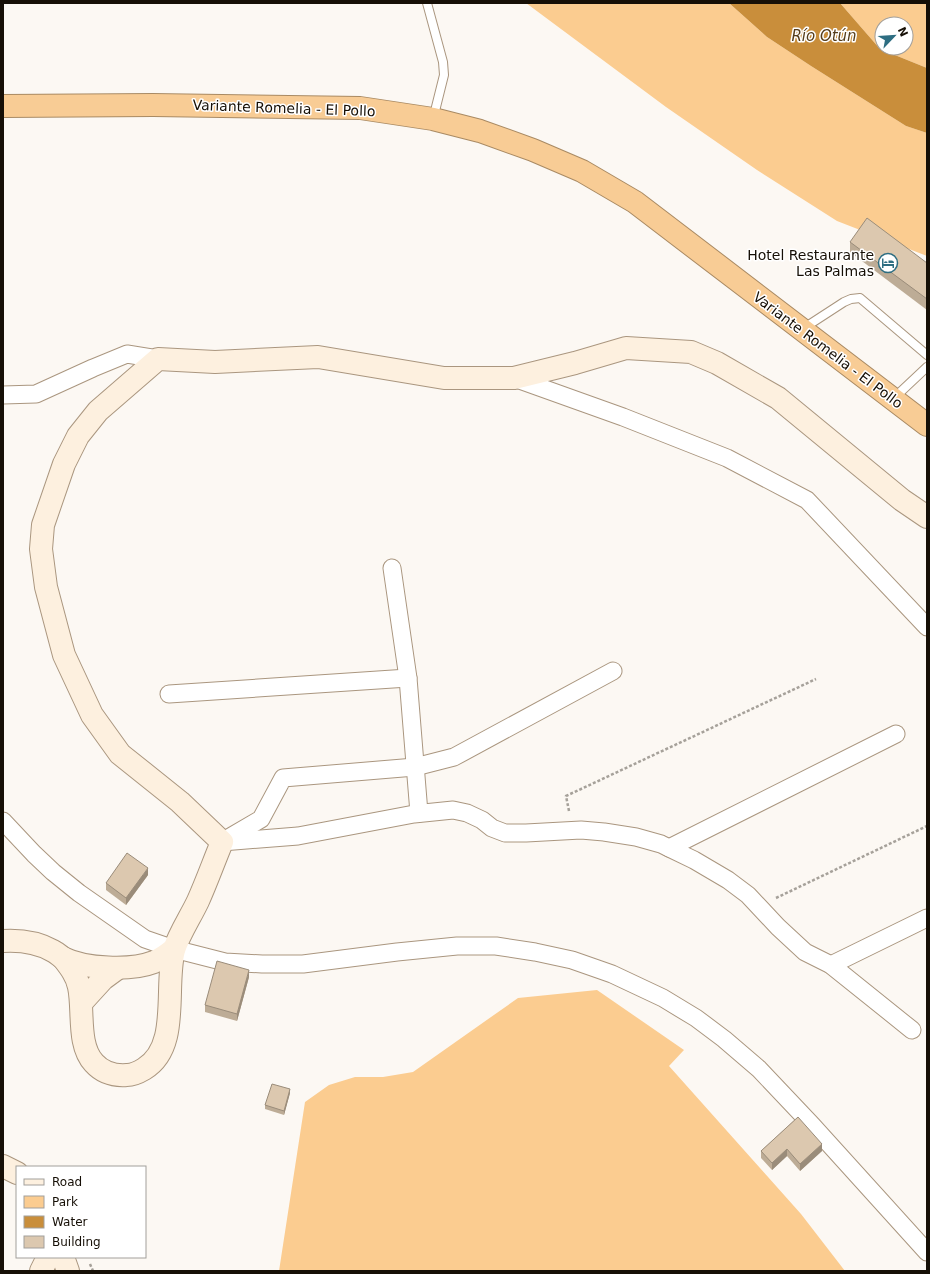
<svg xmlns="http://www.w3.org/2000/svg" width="930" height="1274" viewBox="0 0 930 1274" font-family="'DejaVu Sans',sans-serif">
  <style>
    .green { fill: #fbcc90; fill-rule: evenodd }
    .water { fill: #c98e3b }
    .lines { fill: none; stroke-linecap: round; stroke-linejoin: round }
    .lane-casing { stroke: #aa967f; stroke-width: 10 }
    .street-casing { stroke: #aa967f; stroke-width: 19 }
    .secondary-casing { stroke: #aa967f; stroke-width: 24 }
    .highway-casing { stroke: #a98a63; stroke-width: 24 }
    .path { stroke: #a6a19a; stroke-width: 2.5; stroke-dasharray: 3 2; stroke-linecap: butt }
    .lane { stroke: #fff; stroke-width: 8 }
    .street { stroke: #fff; stroke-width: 17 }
    .secondary { stroke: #fdf0df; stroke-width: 22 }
    .highway { stroke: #f8cc95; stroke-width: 22 }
    .wall { fill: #bdac96 }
    .shaded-wall { fill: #9a8c7a }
    .building { fill: #dcc8af; stroke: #9a8c7a }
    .labels { text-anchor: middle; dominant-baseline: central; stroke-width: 3; stroke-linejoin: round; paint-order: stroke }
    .street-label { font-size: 14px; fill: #160f06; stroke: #fff }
    .poi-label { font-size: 14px; fill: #160f06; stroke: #fff; text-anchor: end }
    .water-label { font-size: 15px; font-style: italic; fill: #553c1a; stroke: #fff }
  </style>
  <rect width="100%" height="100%" fill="#fcf8f3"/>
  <g class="green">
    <polygon points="526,3 729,3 767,37 811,66 906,126 927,133 927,256 837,221 757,170 666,107"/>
    <path d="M 840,3 L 927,3 L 927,68 L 880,49 ZM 882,24 L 906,24 L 906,48 L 882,48 Z"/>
    <polygon points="597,990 684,1050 669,1066 801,1214 845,1271 279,1271 305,1102 329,1085 355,1077 383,1077 413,1072 518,998"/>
  </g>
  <polygon class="water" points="729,3 840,3 880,49 927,68 927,133 906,126 811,66 767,37"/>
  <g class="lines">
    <defs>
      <g id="lane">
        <polyline points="427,3 443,62 444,75 433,119"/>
        <polyline points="804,328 844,302 851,299 860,298 927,355"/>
        <polyline points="894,398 927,367"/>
      </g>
      <g id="street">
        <polyline points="514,378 623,417 727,458 807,500 927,627"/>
        <polyline points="3,395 36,394 93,368 127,354 158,359"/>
        <polyline points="392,568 408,678 419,813"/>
        <polyline points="169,694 408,678"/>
        <polyline points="3,821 34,854 53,872 79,893 145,939 174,949 225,962 262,964 303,964 397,952 457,946 496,946 535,952 572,960 612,974 663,998 696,1018 724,1039 759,1069 812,1125 927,1252"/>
        <polyline points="225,840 261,819 283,778 415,767 454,757 613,671"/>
        <polyline points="222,842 298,836 414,814 453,810 467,813 482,820 492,828 505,833 526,833 581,830 604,832 636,837 661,844 669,848 694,860 728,880 748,895 778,927 805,952 831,965 912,1030"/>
        <polyline points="669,848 896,734"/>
        <polyline points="831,965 927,918"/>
      </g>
      <g id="secondary">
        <path d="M 3,941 C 20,940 39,943 53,951 C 57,953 60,956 63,958 C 85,969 131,971 154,962 C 161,959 168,954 174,949"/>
        <path d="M 63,958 C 70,967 77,976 79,987 C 84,1010 77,1045 94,1063 C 103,1073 114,1076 127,1075 C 133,1075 139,1072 144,1069 C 181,1047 164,986 174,950 C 179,934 191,916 198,901 C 207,881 214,861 222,842 L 180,802 L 120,754 L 92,715 L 64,655 L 46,587 L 41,549 L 43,525 L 64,464 L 78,436 L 98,411 L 158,359 L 215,362 L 318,357 L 444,378 L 514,378 L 575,363 L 626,348 L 691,352 L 717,363 L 778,398 L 902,500 L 927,517"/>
        <polyline points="82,1002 103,979 118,968"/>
        <polyline points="3,1166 17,1173"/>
        <polyline points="63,1257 68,1271"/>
        <polyline points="41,1271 48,1257"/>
      </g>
      <polyline id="highway" points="3,106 153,105 360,108 433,119 480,131 533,150 582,171 635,202 927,425"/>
    </defs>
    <use href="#lane" class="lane-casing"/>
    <use href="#street" class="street-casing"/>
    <use href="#secondary" class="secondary-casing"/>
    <use href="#highway" class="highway-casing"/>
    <g class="path">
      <polyline points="569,811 566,796 816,679"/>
      <polyline points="776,898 927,826"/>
      <polyline points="90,1264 93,1271"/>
    </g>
    <use href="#lane" class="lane"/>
    <use href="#street" class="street"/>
    <use href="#secondary" class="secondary"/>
    <use href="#highway" class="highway"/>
  </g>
  <g class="wall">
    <polygon points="850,242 927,263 927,310 850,252"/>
    <polygon points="148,875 126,905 106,890 106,883"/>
    <polygon points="249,977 237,1021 205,1012 205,1005"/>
    <polygon points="290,1093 284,1115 265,1109 265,1105"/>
    <polygon points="798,1117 822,1151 800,1171 787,1156 772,1170 761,1158 761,1151"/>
  </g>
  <g class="shaded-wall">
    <polygon points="148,868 148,875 126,905 126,898"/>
    <polygon points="249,970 249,977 237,1021 237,1014"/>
    <polygon points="290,1089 290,1093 284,1115 284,1111"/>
    <polygon points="822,1144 822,1151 800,1171 800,1164"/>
    <polygon points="787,1149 787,1156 772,1170 772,1163"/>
  </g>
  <g class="building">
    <polygon points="867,218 927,263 927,299 850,242"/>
    <polygon points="127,853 148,868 126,898 106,883"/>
    <polygon points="217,961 249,970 237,1014 205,1005"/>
    <polygon points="272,1084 290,1089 284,1111 265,1105"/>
    <polygon points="798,1117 822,1144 800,1164 787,1149 772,1163 761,1151"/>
  </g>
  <defs>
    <symbol id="hotel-ring" viewBox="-11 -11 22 22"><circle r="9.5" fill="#fff" stroke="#2e6e82" stroke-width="1.5"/><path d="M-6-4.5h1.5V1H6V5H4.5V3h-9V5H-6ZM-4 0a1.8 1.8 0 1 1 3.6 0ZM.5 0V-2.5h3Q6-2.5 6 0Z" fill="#2e6e82"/></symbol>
  </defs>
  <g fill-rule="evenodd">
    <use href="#hotel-ring" x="877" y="252" width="22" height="22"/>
  </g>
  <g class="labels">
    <g class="street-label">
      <text transform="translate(284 108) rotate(2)">Variante Romelia - El Pollo</text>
      <text transform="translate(828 350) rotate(37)">Variante Romelia - El Pollo</text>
    </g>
    <g class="poi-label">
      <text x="874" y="255">Hotel Restaurante<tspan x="874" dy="16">Las Palmas</tspan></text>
    </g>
    <g class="water-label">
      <text x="824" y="36">Río Otún</text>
    </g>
  </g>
  <rect width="930" height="1274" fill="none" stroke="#160f06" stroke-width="8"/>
  <rect x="16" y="1166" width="130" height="92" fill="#ffffff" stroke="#a29f9b"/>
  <rect x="24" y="1179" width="20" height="6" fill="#fdf0df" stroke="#a29f9b"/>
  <text x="52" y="1186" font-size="12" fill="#160f06">Road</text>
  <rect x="24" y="1196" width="20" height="12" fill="#fbcc90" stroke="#a29f9b"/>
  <text x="52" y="1206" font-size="12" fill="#160f06">Park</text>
  <rect x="24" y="1216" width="20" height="12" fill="#c98e3b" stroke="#a29f9b"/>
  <text x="52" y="1226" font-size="12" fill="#160f06">Water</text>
  <rect x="24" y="1236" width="20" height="12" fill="#dcc8af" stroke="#a29f9b"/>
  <text x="52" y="1246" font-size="12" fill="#160f06">Building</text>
  <g transform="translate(894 36) rotate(65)"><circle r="19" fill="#ffffff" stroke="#a29f9b"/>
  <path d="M0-3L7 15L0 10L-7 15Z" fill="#2e6e82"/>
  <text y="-6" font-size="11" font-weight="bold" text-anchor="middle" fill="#160f06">N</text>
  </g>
</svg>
